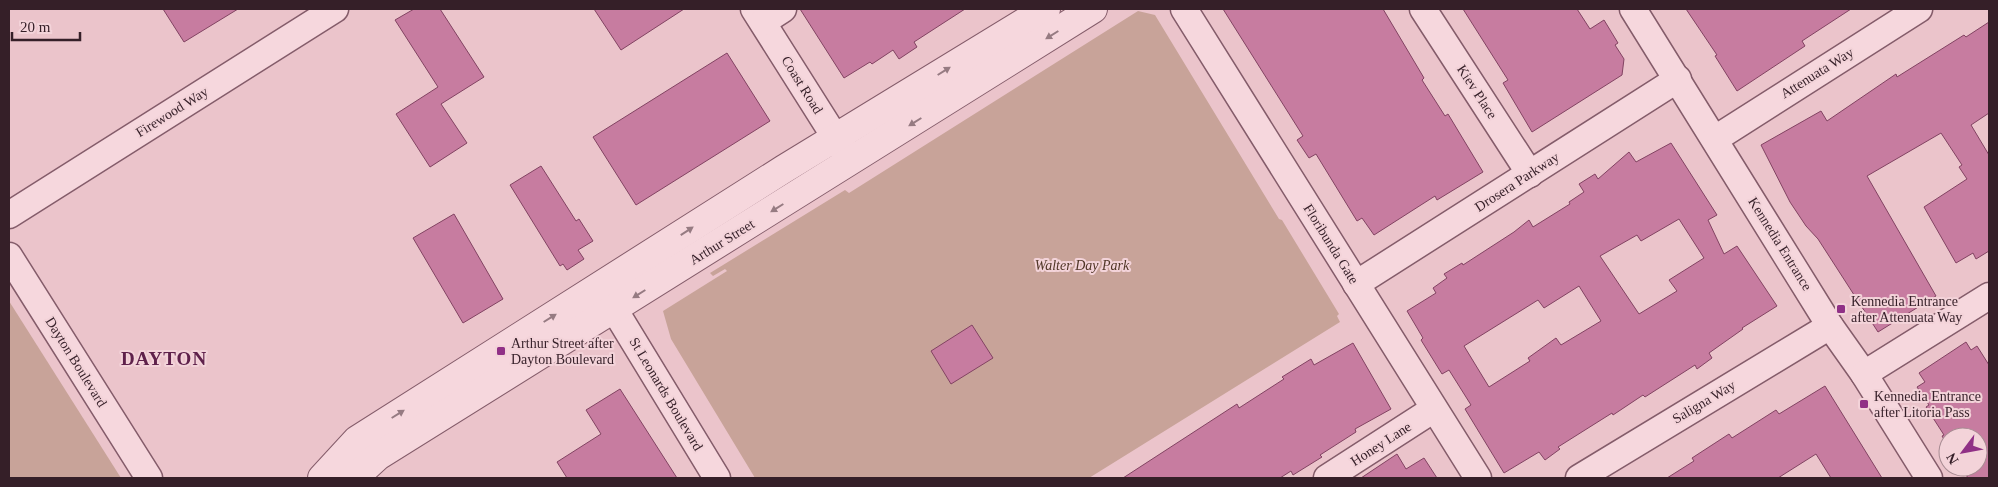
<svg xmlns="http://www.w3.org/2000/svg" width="1998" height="487" viewBox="0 0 1998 487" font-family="Georgia,serif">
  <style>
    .green { fill: #c8a399 }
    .building { fill: #c77ca0; stroke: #824362; fill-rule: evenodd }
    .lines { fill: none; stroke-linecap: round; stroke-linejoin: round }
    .minor-casing { stroke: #845c6a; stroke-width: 29 }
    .tertiary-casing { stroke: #845c6a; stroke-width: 30 }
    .minor { stroke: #f6d7dd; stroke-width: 26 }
    .tertiary { stroke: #f6d7dd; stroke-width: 28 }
    .oneway { fill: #967b82 }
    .poi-dot { fill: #903086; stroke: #f3d3d9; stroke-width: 2 }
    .labels { text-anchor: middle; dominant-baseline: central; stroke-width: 4; stroke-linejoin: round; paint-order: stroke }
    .street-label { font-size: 14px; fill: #351f28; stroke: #f3d3d9 }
    .park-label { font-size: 14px; font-style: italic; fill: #503627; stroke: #f3d3d9 }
    .poi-label { font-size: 14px; fill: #351f28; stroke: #f3d3d9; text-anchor: start }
    .district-label { font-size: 19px; font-weight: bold; letter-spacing: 1px; fill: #5f214b; stroke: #f3d3d9 }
  </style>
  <rect width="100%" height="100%" fill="#ebc4cb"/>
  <g class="green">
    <polygon points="1138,11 1155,15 1279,219 1282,220 1339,314 1337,316 1340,322 1089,478 755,478 671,339 663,311 727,271 725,269 713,276 710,273 845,190 849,193"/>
    <polygon points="9,301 121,478 9,478"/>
  </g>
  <g class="building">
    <polygon points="163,9 238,9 184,42"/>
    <polygon points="414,9 440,9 484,77 441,104 467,143 430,167 396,114 438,87 395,20"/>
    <polygon points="594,9 684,9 621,50"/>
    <polygon points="800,9 965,9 914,42 917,47 899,59 893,50 872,64 870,62 844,78"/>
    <polygon points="1223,9 1383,9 1424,78 1422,80 1445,116 1448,114 1483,172 1437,200 1435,196 1374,235 1362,218 1357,221 1316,154 1309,158 1297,140 1303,136"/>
    <polygon points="1463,9 1577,9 1590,29 1604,20 1618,43 1615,45 1624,59 1622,75 1532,132 1503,83 1508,80"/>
    <polygon points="1686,9 1851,9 1802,41 1805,46 1737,91 1715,56 1717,55"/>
    <polygon points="1989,22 1989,113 1971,125 1989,155 1989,251 1976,259 1973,253 1956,263 1924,207 1967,179 1959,167 1962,165 1941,133 1867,176 1936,296 1878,332 1818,239 1806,226 1790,202 1761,145 1821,111 1827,121 1896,74 1897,77 1964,35 1966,37"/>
    <polygon points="727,53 770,121 636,205 593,137"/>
    <path d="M 1671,143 L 1717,215 L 1708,220 L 1724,254 L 1737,246 L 1777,306 L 1742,328 L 1743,329 L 1709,353 L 1712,358 L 1697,369 L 1695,365 L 1645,397 L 1643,395 L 1613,415 L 1612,413 L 1558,447 L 1560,449 L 1545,460 L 1539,452 L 1504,473 L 1465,409 L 1471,405 L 1449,370 L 1442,374 L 1421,340 L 1423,338 L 1407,311 L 1436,293 L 1433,288 L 1447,278 L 1444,274 L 1462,263 L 1463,265 L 1514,232 L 1529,220 L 1533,227 L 1570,204 L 1569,202 L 1584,192 L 1579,184 L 1595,174 L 1598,179 L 1629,152 L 1636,162 ZM 1679,219 L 1704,258 L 1669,280 L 1677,291 L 1639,314 L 1600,256 L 1637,235 L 1641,241 ZM 1579,286 L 1601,321 L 1561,345 L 1556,338 L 1528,358 L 1530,361 L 1489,387 L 1464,346 L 1538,300 L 1544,308 Z"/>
    <polygon points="541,166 576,221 579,219 593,241 578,250 584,259 567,270 563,264 560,266 510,185"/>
    <polygon points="454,214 503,299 463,323 413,238"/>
    <polygon points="972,325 993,358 951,384 931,351"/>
    <polygon points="1966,342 1971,350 1977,346 1989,365 1989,478 1968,478 1961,467 1978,467 1978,437 1948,437 1948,446 1942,436 1944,435 1926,407 1929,405 1917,387 1925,382 1919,373"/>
    <polygon points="1353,343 1391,409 1355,429 1356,432 1320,455 1322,457 1293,475 1291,471 1280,478 1123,478 1237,404 1239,408 1284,379 1282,377 1311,359 1314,365"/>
    <polygon points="1825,386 1882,478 1831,478 1816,454 1778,478 1667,478 1694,461 1692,458 1729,434 1732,438 1776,410 1779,414"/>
    <polygon points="620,389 677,478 567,478 557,462 601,434 586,410"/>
    <polygon points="1397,454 1406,469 1424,458 1437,478 1361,478"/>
  </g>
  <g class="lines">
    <defs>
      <g id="minor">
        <polyline points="754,9 847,156"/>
        <polyline points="1184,9 1478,478"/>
        <polyline points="1423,9 1530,174"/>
        <polyline points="1633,9 1830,326 1864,374 1929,478"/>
        <polyline points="763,22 783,9"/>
        <polyline points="1715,139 1919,9"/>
        <polyline points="9,215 335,9"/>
        <polyline points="9,256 149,478"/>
        <polyline points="1356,284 1678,79"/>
        <polyline points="614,309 717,478"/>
        <polyline points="1864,374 1989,296"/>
        <polyline points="1327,478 1434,409"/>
        <polyline points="1579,478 1830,326"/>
      </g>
      <g id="tertiary">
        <polyline points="322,478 357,440 784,169 1046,9"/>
        <polyline points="354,478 378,456 1093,9"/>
      </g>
    </defs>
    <use href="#minor" class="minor-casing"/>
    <use href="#tertiary" class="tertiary-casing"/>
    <use href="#minor" class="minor"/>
    <use href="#tertiary" class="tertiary"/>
  </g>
  <defs><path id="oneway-solid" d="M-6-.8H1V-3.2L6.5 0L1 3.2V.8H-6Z" transform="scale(1.25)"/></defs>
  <g class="oneway">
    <use href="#oneway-solid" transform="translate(1052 35) rotate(148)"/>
    <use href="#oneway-solid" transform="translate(944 71) rotate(-32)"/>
    <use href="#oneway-solid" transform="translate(915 122) rotate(148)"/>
    <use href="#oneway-solid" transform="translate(777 208) rotate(148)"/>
    <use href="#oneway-solid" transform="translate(687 231) rotate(-33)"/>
    <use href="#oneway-solid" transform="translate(639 294) rotate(148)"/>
    <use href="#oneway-solid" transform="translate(550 318) rotate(-32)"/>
    <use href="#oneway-solid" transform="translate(398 414) rotate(-32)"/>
  </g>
  <g class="poi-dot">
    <rect x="1836" y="304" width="10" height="10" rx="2.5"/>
    <rect x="496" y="346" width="10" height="10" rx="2.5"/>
    <rect x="1859" y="399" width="10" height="10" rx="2.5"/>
  </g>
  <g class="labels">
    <g class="street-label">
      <text transform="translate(1817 73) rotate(-32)">Attenuata Way</text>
      <text transform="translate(802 85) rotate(58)">Coast Road</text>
      <text transform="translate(1477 92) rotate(57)">Kiev Place</text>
      <text transform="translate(172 112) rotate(-32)">Firewood Way</text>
      <text transform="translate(1517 182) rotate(-33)">Drosera Parkway</text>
      <text transform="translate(722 242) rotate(-32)">Arthur Street</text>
      <text transform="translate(1331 244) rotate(58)">Floribunda Gate</text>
      <text transform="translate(1780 244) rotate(58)">Kennedia Entrance</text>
      <text transform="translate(76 362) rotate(58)">Dayton Boulevard</text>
      <text transform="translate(666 394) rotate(59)">St Leonards Boulevard</text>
      <text transform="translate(1704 402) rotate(-31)">Saligna Way</text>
      <text transform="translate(1381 444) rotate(-33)">Honey Lane</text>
    </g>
    <g class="park-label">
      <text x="1082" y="265">Walter Day Park</text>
    </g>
    <g class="poi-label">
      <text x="1851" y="301">Kennedia Entrance<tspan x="1851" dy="16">after Attenuata Way</tspan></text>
      <text x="511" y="343">Arthur Street after<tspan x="511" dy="16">Dayton Boulevard</tspan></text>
      <text x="1874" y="396">Kennedia Entrance<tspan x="1874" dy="16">after Litoria Pass</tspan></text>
    </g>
    <g class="district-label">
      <text x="164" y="358">DAYTON</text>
    </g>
  </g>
  <rect width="1998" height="487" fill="none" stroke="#351f28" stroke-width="20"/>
  <g transform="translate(1963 452) rotate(238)"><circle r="24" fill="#f3d3d9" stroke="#a78b92"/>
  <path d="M0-4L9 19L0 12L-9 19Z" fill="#903086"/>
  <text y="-8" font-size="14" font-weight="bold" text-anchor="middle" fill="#351f28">N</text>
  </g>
  <path d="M12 32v8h68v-8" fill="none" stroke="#351f28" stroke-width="2.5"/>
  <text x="20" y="32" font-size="15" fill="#351f28" stroke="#f3d3d9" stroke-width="4" paint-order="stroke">20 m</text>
</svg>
